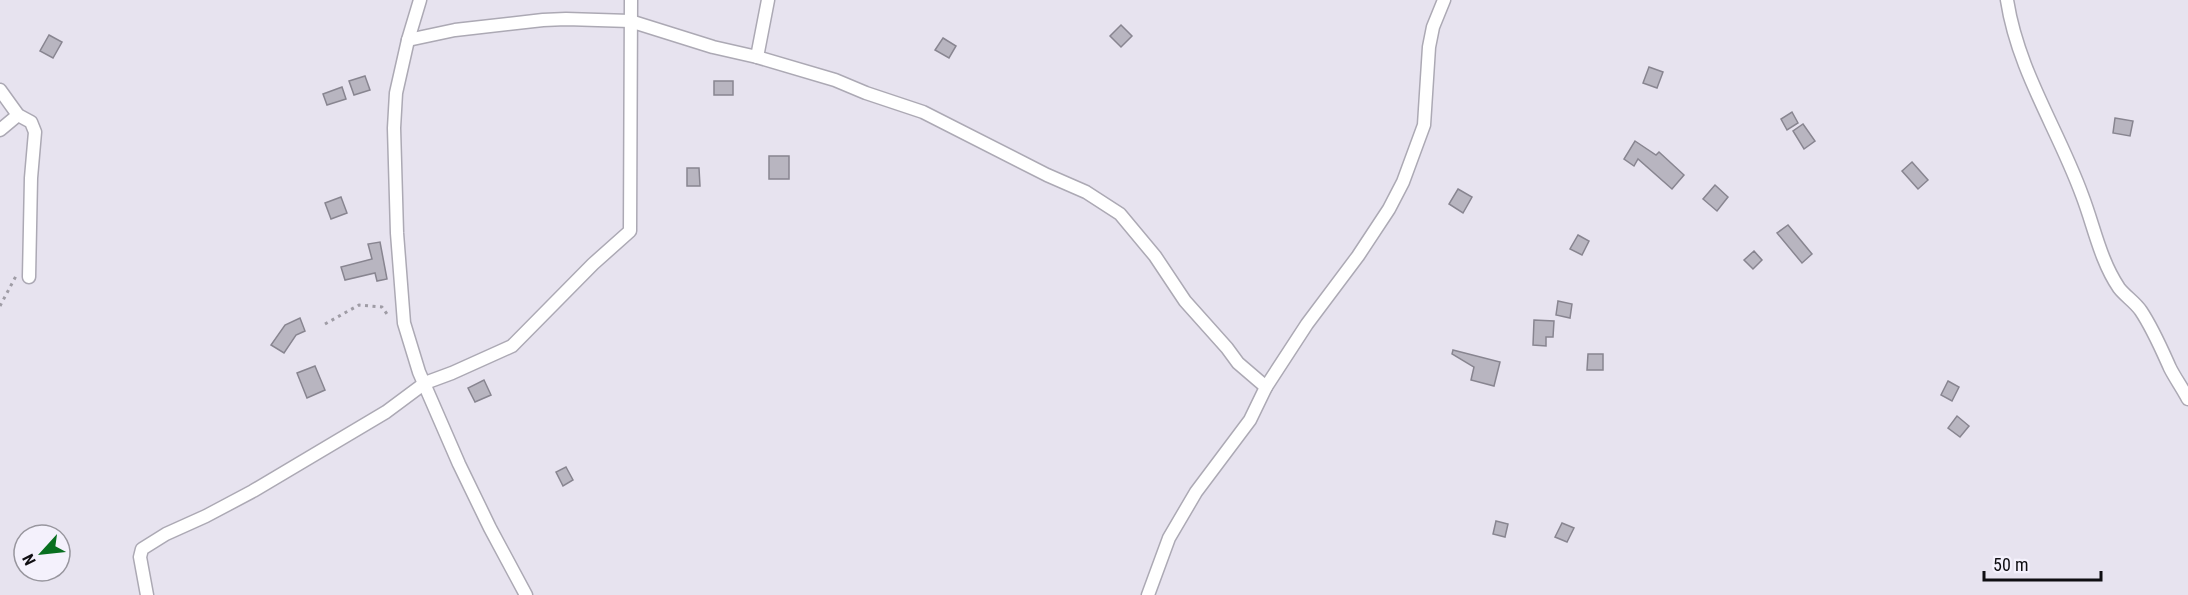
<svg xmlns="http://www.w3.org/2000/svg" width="2188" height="595" viewBox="0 0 2188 595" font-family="'Roboto Condensed',sans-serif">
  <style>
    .building { fill: #b8b5c0; stroke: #888590; stroke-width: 1.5 }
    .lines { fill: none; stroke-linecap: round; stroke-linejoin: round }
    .street-casing { stroke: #aca9b4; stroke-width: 15 }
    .path { stroke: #9f9ca5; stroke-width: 3; stroke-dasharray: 3 4.5; stroke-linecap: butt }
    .street { stroke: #fff; stroke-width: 12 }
  </style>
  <rect width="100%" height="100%" fill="#e7e3ef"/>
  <g class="building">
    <polygon points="1121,25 1132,36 1121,47 1110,36"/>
    <polygon points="49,35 62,42 53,58 40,51"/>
    <polygon points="943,38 956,46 949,58 935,50"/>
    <polygon points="1649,67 1663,72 1657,88 1643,83"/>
    <polygon points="365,76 370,90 354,95 349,81"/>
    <rect x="714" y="81" width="19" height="14"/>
    <polygon points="342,87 346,99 327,105 323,94"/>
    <polygon points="1792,112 1798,123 1787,130 1781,119"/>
    <polygon points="2115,118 2133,121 2130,136 2113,133"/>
    <polygon points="1803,124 1815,141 1804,149 1793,131"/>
    <polygon points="1635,141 1656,155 1659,152 1684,175 1672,189 1638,159 1634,166 1624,159"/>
    <rect x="769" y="156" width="20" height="23"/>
    <polygon points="1912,162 1928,180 1918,189 1902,171"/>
    <polygon points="687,168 699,168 700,186 687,186"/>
    <polygon points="1715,185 1728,197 1717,211 1703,199"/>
    <polygon points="1458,189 1472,197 1463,213 1449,204"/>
    <polygon points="341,197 347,213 331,219 325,203"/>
    <polygon points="1788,225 1812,254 1802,263 1777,233"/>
    <polygon points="1578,235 1589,241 1582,255 1570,249"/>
    <polygon points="380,242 387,279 377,281 375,273 345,280 341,267 372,259 368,244"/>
    <polygon points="1754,251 1762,260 1753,269 1744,260"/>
    <polygon points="1558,301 1572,304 1570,318 1556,315"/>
    <polygon points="300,318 305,331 296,335 284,353 271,345 285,325"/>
    <polygon points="1534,320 1554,321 1553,337 1546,337 1546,346 1533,345"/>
    <polygon points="1453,350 1500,362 1494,386 1471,380 1474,367 1452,354"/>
    <polygon points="1588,354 1603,354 1603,370 1587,370"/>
    <polygon points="315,366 325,390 307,398 297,373"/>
    <polygon points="484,380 491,395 475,402 468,388"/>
    <polygon points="1948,381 1959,387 1952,401 1941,395"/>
    <polygon points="1957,416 1969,426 1960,437 1948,428"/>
    <polygon points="566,467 573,480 563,486 556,472"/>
    <polygon points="1496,521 1508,524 1505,537 1493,534"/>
    <polygon points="1562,523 1574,528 1567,542 1555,537"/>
  </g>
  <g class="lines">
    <defs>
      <g id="street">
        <polyline points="420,0 408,40 396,93 394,128 397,233 404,323 419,372 459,464 490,528 526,595"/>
        <path d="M 2007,0 C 2018,71 2058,129 2082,195 C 2094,226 2100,260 2119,288 C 2125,296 2135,302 2141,311 C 2153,329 2161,348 2170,368 C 2175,378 2183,389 2188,399"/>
        <polyline points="408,40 455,30 543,20 566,19 630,21 713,47 757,57 835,80 866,93 923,112 1047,175 1086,192 1120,214 1155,256 1185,301 1227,348 1238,363 1266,387"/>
        <polyline points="757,57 768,0"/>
        <polyline points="0,90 18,115 31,122 35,132 31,178 29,277"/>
        <polyline points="0,130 18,115"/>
        <polyline points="147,595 140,557 142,549 166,534 206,516 253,491 386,412 425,383 452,373 512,346 593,264 630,231 631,0"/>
        <polyline points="1148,595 1169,538 1196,492 1250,420 1266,387 1307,324 1358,256 1389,209 1403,182 1424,125 1429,47 1433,27 1444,0"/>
      </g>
    </defs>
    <use href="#street" class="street-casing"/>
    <g class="path">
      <polyline points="0,306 16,276"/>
      <polyline points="325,324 359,305 382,307 389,317"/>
    </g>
    <use href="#street" class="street"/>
  </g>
  <g transform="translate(42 553) rotate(243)"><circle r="28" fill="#f4f1fc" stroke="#98969e" stroke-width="1.5"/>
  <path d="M0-4.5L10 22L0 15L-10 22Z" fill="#086f1f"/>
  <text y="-9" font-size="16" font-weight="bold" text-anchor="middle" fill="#0f0e12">N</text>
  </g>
  <path d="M1984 571v9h117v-9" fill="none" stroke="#0f0e12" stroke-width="3"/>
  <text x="1993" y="571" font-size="18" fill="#0f0e12" stroke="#f4f1fc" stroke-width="4.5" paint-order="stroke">50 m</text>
</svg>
